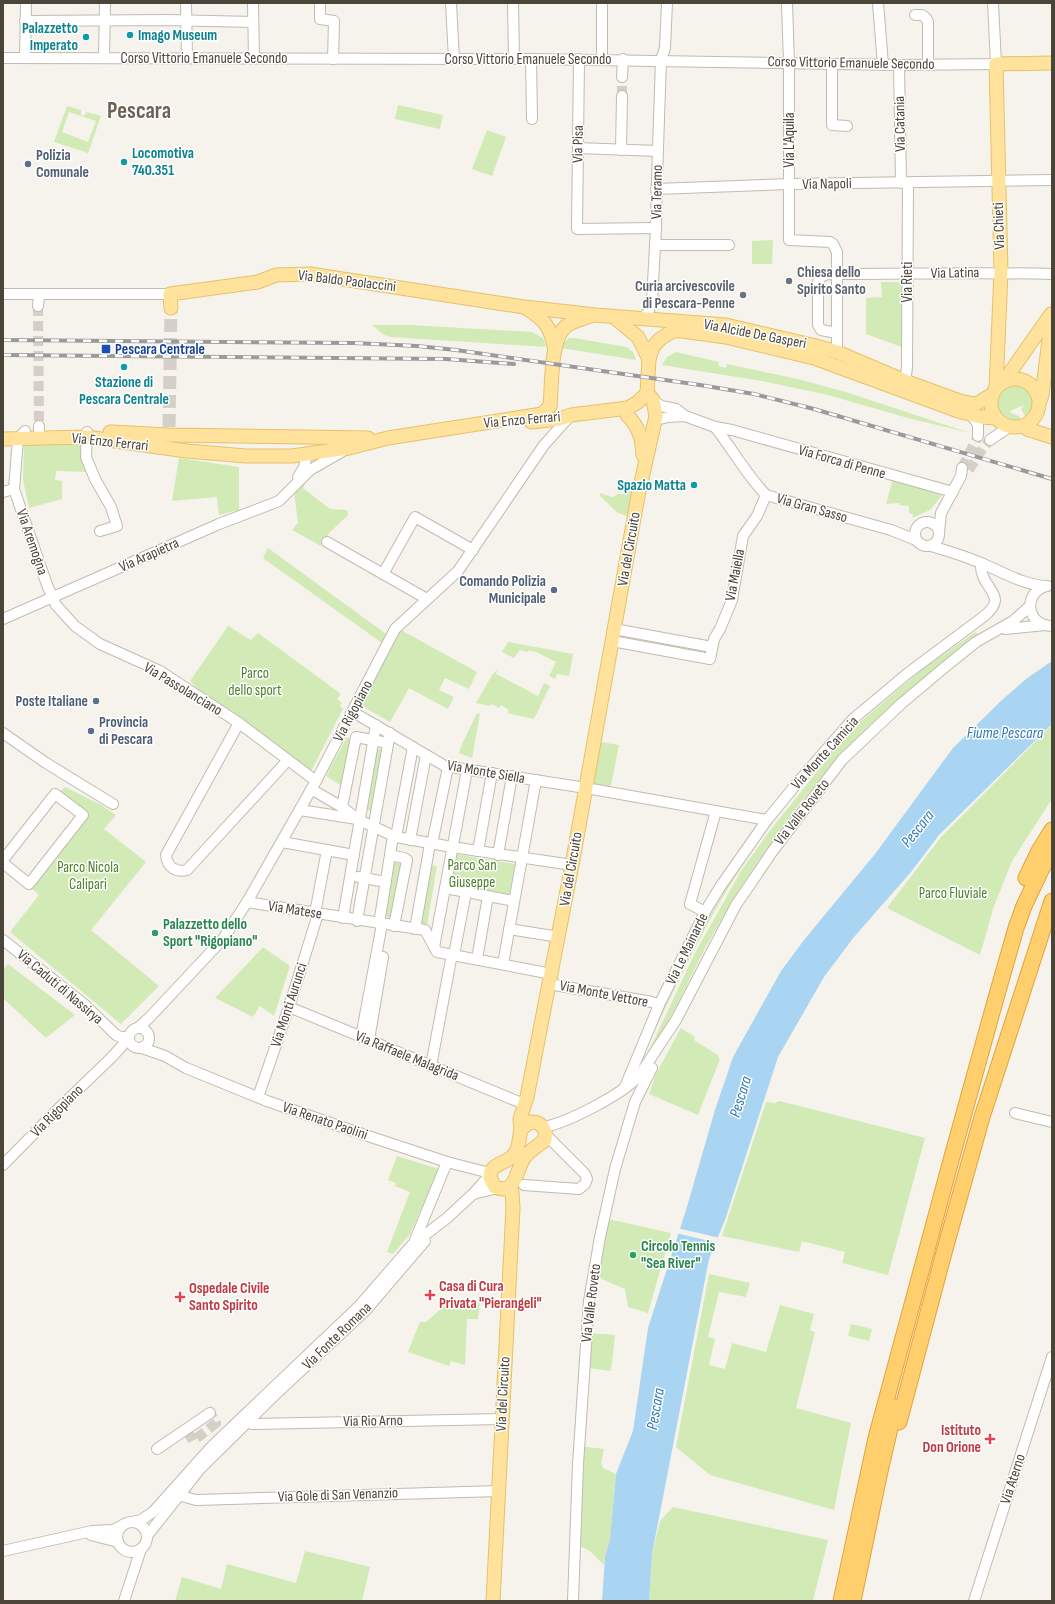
<svg xmlns="http://www.w3.org/2000/svg" width="1055" height="1604" viewBox="0 0 1055 1604" font-family="'Sofia Sans Condensed',sans-serif">
  <style>
    .green { fill: #d2eab5; fill-rule: evenodd }
    .water { fill: #a9d4f2 }
    .pier { fill: #f6f3ec }
    .lines { fill: none; stroke-linecap: round; stroke-linejoin: round }
    .minor-tunnel { stroke: #d4d0c8; stroke-width: 10; stroke-dasharray: 10 5; stroke-linecap: butt }
    .major-tunnel { stroke: #d4d0c8; stroke-width: 13; stroke-dasharray: 13 6; stroke-linecap: butt }
    .minor-casing { stroke: #c2bbae; stroke-width: 12 }
    .major-casing { stroke: #e6c16a; stroke-width: 15 }
    .highway-casing { stroke: #e0a43c; stroke-width: 17 }
    .minor { stroke: #fff; stroke-width: 10 }
    .major { stroke: #ffe39c; stroke-width: 13 }
    .highway { stroke: #ffcf6e; stroke-width: 15 }
    .rail-casing { stroke: #9a9a9a; stroke-width: 4 }
    .rail { stroke: #fff; stroke-width: 2.5; stroke-dasharray: 8; stroke-linecap: butt }
    .culture-dot { fill: #0f9aa8; stroke: #fff; stroke-width: 1.5 }
    .service-dot { fill: #5c6f8a; stroke: #fff; stroke-width: 1.5 }
    .worship-dot { fill: #6b7280; stroke: #fff; stroke-width: 1.5 }
    .transit-dot { fill: #1a4fb4; stroke: #fff; stroke-width: 1.5 }
    .leisure-dot { fill: #2e9e5b; stroke: #fff; stroke-width: 1.5 }
    .health-dot { fill: #e0444e; stroke: #fff; stroke-width: 1.5 }
    .labels { text-anchor: middle; dominant-baseline: central; stroke-width: 3; stroke-linejoin: round; paint-order: stroke }
    .culture-label { font-size: 15px; font-weight: bold; fill: #0d838f; stroke: #fff; text-anchor: end }
    .street-label { font-size: 15px; fill: #4b4439; stroke: #fff }
    .service-label { font-size: 15px; font-weight: bold; fill: #4e5e75; stroke: #fff; text-anchor: start }
    .worship-label { font-size: 15px; font-weight: bold; fill: #5b616d; stroke: #fff; text-anchor: start }
    .transit-label { font-size: 15px; font-weight: bold; fill: #164399; stroke: #fff; text-anchor: start }
    .park-label { font-size: 15px; fill: #4a7f2a; stroke: #fff }
    .leisure-label { font-size: 15px; font-weight: bold; fill: #27864d; stroke: #fff; text-anchor: start }
    .health-label { font-size: 15px; font-weight: bold; fill: #be3a42; stroke: #fff; text-anchor: start }
    .water-label { font-size: 16px; font-style: italic; fill: #2e7ab2; stroke: #fff }
    .town-label { font-size: 23px; font-weight: bold; fill: #6e6250; stroke: #fff }
  </style>
  <rect width="100%" height="100%" fill="#f6f3ec"/>
  <g class="green">
    <polygon points="398,105 443,115 440,129 395,119"/>
    <path d="M 67,106 L 81,110 L 81,115 L 84,116 L 87,112 L 101,116 L 88,153 L 54,142 ZM 69,112 L 96,121 L 88,142 L 62,132 Z"/>
    <polygon points="487,130 506,137 492,176 472,169"/>
    <polygon points="773,240 772,264 752,264 752,241"/>
    <polygon points="881,282 901,282 902,347 866,334 866,298 882,297"/>
    <polygon points="372,325 410,325 532,332 543,338 546,347 391,337 384,335"/>
    <polygon points="569,338 574,338 627,347 633,352 636,360 561,348 562,344"/>
    <polygon points="676,352 719,362 718,366 726,368 727,364 798,379 849,393 970,433 908,418 828,395 762,381 662,365 667,357"/>
    <path d="M 1011,385 C 1032,384 1043,404 1026,418 L 1021,409 L 1024,405 L 1010,411 L 1011,413 L 1019,416 L 1021,420 L 1014,421 L 1006,418 C 993,407 997,391 1011,385 Z"/>
    <polygon points="83,442 89,472 56,471 55,480 62,481 62,499 29,508 23,480 24,444"/>
    <polygon points="179,458 239,467 239,510 219,515 217,497 172,501"/>
    <polygon points="893,479 931,490 942,495 930,510 912,518 913,514 909,513 909,506 899,505 899,503 886,504"/>
    <polygon points="631,482 635,485 627,516 618,513 600,496 600,493 612,497 618,494 624,494 627,493 628,485"/>
    <polygon points="302,484 305,484 303,488 330,509 347,510 348,515 329,533 321,546 292,530 298,523 294,491"/>
    <polygon points="268,548 386,634 382,643 263,558"/>
    <polygon points="228,626 251,640 258,633 341,694 337,699 342,703 340,706 343,709 311,771 197,691 195,686 190,681"/>
    <polygon points="401,630 477,672 469,689 445,678 439,690 454,697 448,709 409,688 390,722 360,705"/>
    <polygon points="975,632 978,634 972,638 899,699 862,733 801,802 754,867 733,899 704,950 675,1009 637,1076 695,953 741,871 769,832 831,754 859,723 924,668"/>
    <polygon points="508,642 573,654 569,676 557,674 555,679 549,676 556,662 534,651 533,652 529,650 528,652 520,650 514,658 502,652"/>
    <polygon points="498,669 496,674 538,696 544,683 550,686 534,719 507,713 509,710 501,705 499,708 492,704 490,706 476,703 492,675"/>
    <polygon points="477,713 480,714 472,758 459,753 462,744"/>
    <path d="M 857,722 C 816,769 772,818 739,871 C 702,928 674,990 645,1051 L 657,1021 L 683,966 L 685,966 L 696,944 L 695,941 L 740,865 L 779,812 L 854,723 Z"/>
    <polygon points="1052,725 1052,799 1012,861 994,906 980,955 887,908 941,837"/>
    <polygon points="347,737 352,741 342,786 326,776"/>
    <polygon points="600,742 619,745 610,790 591,786"/>
    <polygon points="376,748 385,750 375,811 365,810"/>
    <polygon points="65,787 101,805 116,815 104,829 146,862 91,930 159,986 121,1024 10,932 39,895 32,889 89,815 60,792"/>
    <polygon points="455,854 515,864 509,897 449,886"/>
    <polygon points="393,862 404,864 394,918 383,916"/>
    <polygon points="427,865 437,866 426,931 417,922"/>
    <polygon points="263,947 290,966 274,1016 260,1006 253,1017 215,998"/>
    <polygon points="8,964 16,970 75,1015 46,1038 3,998 3,969"/>
    <polygon points="681,1028 695,1037 694,1040 719,1056 718,1058 720,1059 698,1115 649,1094 656,1074"/>
    <polygon points="780,1101 925,1138 888,1275 842,1263 845,1252 802,1241 799,1252 722,1236 766,1102 775,1103"/>
    <polygon points="397,1156 439,1169 410,1234 393,1254 387,1252 410,1192 395,1186 396,1183 388,1180"/>
    <polygon points="608,1219 671,1233 648,1313 628,1307 625,1289 597,1277"/>
    <polygon points="709,1274 750,1283 746,1297 719,1292 708,1337 715,1339 709,1365 725,1369 732,1343 766,1352 780,1305 814,1314 810,1330 815,1332 796,1408 851,1423 834,1510 710,1475 676,1447"/>
    <polygon points="480,1301 478,1319 467,1319 465,1365 451,1361 449,1366 408,1352 420,1322 426,1322 448,1303 455,1309"/>
    <polygon points="851,1324 872,1329 869,1341 848,1336"/>
    <polygon points="590,1333 615,1335 611,1371 587,1368"/>
    <polygon points="580,1446 604,1449 601,1463 603,1468 616,1474 610,1539 605,1557 604,1565 590,1551 576,1544"/>
    <polygon points="673,1507 828,1540 813,1601 649,1601 652,1554 660,1521"/>
    <polygon points="305,1551 370,1567 362,1601 175,1601 182,1577 221,1589 227,1564 296,1583"/>
  </g>
  <polygon class="water" points="1052,661 1052,724 939,835 911,872 854,937 824,977 778,1057 725,1220 709,1259 652,1554 649,1601 602,1601 605,1557 610,1539 616,1474 633,1431 648,1328 686,1210 715,1110 733,1057 781,971 804,940 875,854 953,748 1002,700 1026,679"/>
  <polygon class="pier" points="677,1228 720,1238 718,1243 676,1233"/>
  <g class="lines">
    <g class="minor-tunnel">
      <polyline points="622,96 622,77"/>
      <polyline points="38,306 39,426"/>
      <polyline points="962,468 978,436"/>
      <polyline points="969,470 983,448 990,440"/>
      <polyline points="188,1432 193,1441 216,1423 210,1413"/>
    </g>
    <polyline class="major-tunnel" points="169,427 171,308"/>
    <defs>
      <g id="minor">
        <polyline points="186,3 187,58"/>
        <polyline points="253,3 254,58"/>
        <polyline points="320,3 320,19 334,21 333,59"/>
        <polyline points="451,3 454,59"/>
        <polyline points="513,3 514,59"/>
        <path d="M 787,3 L 789,63 L 789,240 L 830,242 L 833,244 L 837,252 L 837,330 L 832,332 L 821,330 L 818,325 L 818,282 C 822,273 828,274 837,274 C 909,274 980,272 1052,274"/>
        <polyline points="878,3 883,65"/>
        <polyline points="915,15 922,15 926,18 928,22 928,65"/>
        <polyline points="25,21 168,20 253,22"/>
        <polyline points="3,58 531,59 899,65 996,64 993,3"/>
        <polyline points="25,58 26,3"/>
        <polyline points="104,58 105,3"/>
        <polyline points="531,59 532,119"/>
        <polyline points="579,59 577,229 656,228"/>
        <polyline points="602,59 602,3"/>
        <polyline points="832,64 832,125 847,126"/>
        <polyline points="899,65 901,183"/>
        <polyline points="622,77 623,59"/>
        <polyline points="578,148 658,151"/>
        <polyline points="621,150 622,96"/>
        <polyline points="656,189 789,184 1052,180"/>
        <polyline points="655,245 729,245"/>
        <polyline points="3,294 170,294"/>
        <polyline points="38,306 39,294"/>
        <polyline points="640,319 648,313 652,301 656,228 657,178 661,60 665,48 667,3"/>
        <polyline points="837,352 837,330"/>
        <polyline points="905,381 907,368 908,183"/>
        <polyline points="653,400 661,406 676,409 685,416 715,427 732,430 953,492"/>
        <polyline points="971,415 978,424 978,436"/>
        <polyline points="656,420 668,417 685,416"/>
        <path d="M 715,427 C 733,450 746,474 766,495 L 891,530 L 916,540"/>
        <polyline points="25,431 18,439 14,489 47,585 56,605 75,626 100,644 160,671 169,677 239,723 316,781"/>
        <polyline points="87,432 86,457 95,479 111,507 117,526 100,531"/>
        <polyline points="39,438 39,426"/>
        <polyline points="990,440 1009,427"/>
        <polyline points="298,477 304,467 307,455"/>
        <polyline points="3,492 14,489"/>
        <circle cx="927" cy="534" r="12"/>
        <polyline points="939,532 941,513 961,476 962,468"/>
        <polyline points="327,542 427,599"/>
        <path d="M 931,546 C 948,551 965,556 981,563 C 1003,572 1023,585 1047,586"/>
        <polyline points="383,574 415,517 473,550"/>
        <path d="M 1047,586 C 1022,592 1026,626 1052,626"/>
        <polyline points="3,619 219,524 279,501 310,470 345,450"/>
        <polyline points="614,629 712,647"/>
        <polyline points="1005,629 1045,625"/>
        <polyline points="612,641 710,659 714,639 720,629 732,600 743,536 757,516 766,495"/>
        <polyline points="353,712 445,766 586,788 767,820"/>
        <path d="M 239,723 L 166,855 C 167,867 176,873 187,870 L 288,760"/>
        <polyline points="3,733 46,763 113,804"/>
        <polyline points="311,789 342,807 359,820 396,837 452,847 572,865"/>
        <polyline points="342,807 356,737 388,743"/>
        <polyline points="300,810 357,819"/>
        <polyline points="396,837 413,747"/>
        <polyline points="410,840 426,755"/>
        <polyline points="282,842 354,855"/>
        <polyline points="432,844 448,767"/>
        <polyline points="478,851 492,773"/>
        <polyline points="390,855 404,858 407,860 394,926"/>
        <polyline points="498,855 512,776"/>
        <polyline points="3,860 55,794 83,815 29,884 3,863"/>
        <polyline points="358,877 386,882"/>
        <polyline points="445,888 514,901"/>
        <polyline points="247,902 425,930 437,952 552,974"/>
        <polyline points="705,912 690,904 716,811"/>
        <polyline points="315,913 327,850"/>
        <polyline points="343,918 376,725"/>
        <polyline points="357,921 390,733"/>
        <polyline points="379,924 393,836"/>
        <polyline points="415,929 430,844"/>
        <polyline points="509,929 559,937"/>
        <polyline points="3,940 85,1005 116,1035 121,1037 129,1037"/>
        <polyline points="434,947 467,770"/>
        <polyline points="454,955 466,892"/>
        <polyline points="477,959 488,896"/>
        <polyline points="503,964 536,780"/>
        <polyline points="549,984 652,1002 659,1005"/>
        <polyline points="289,1007 524,1104"/>
        <polyline points="138,1028 149,1018 223,939 247,902 316,781 395,629 458,571 544,445 570,416"/>
        <circle cx="139" cy="1038" r="10"/>
        <polyline points="361,1037 382,924"/>
        <polyline points="369,1040 383,957 376,956"/>
        <polyline points="142,1048 165,1056 186,1068 267,1101 371,1137 447,1162 490,1173"/>
        <polyline points="431,1066 452,954"/>
        <path d="M 625,1087 L 659,1005 L 706,910 L 720,887 L 767,820 L 798,782 L 853,719 L 908,673 L 983,617 C 1012,594 979,590 981,563"/>
        <polyline points="258,1097 289,1007 318,914"/>
        <polyline points="1015,1113 1052,1122"/>
        <path d="M 544,1127 C 569,1122 621,1095 639,1076 L 676,1020 L 736,905 L 772,852 L 842,760 L 901,704 L 945,667 L 976,642 L 1013,621 L 1030,606"/>
        <polyline points="3,1165 60,1107 112,1057 129,1038"/>
        <polyline points="524,1185 579,1189 585,1184 587,1179 585,1174 549,1138"/>
        <polyline points="473,1194 498,1188"/>
        <polyline points="415,1240 447,1162"/>
        <polyline points="249,1419 249,1422 252,1424 502,1419"/>
        <polyline points="157,1449 210,1413"/>
        <polyline points="178,1495 196,1500 499,1491"/>
        <polyline points="132,1522 141,1520 153,1512 212,1446 360,1305 412,1245 447,1218 473,1194 489,1176"/>
        <circle cx="132" cy="1537" r="15"/>
        <polyline points="91,1535 118,1542"/>
        <polyline points="147,1536 200,1469 278,1392 366,1310 425,1241"/>
        <polyline points="3,1551 92,1531 113,1530 123,1525"/>
        <polyline points="124,1601 141,1549"/>
        <polyline points="573,1601 578,1464 589,1301 600,1237 615,1169 635,1102 652,1068"/>
        <polyline points="974,1601 1052,1357"/>
      </g>
      <g id="major">
        <polyline points="171,308 170,294 258,282 276,275 310,274 524,307 595,315 726,325 816,346 837,352 905,381 960,401 974,404 978,403 993,394"/>
        <path d="M 526,308 C 546,321 550,326 555,350"/>
        <polyline points="614,317 638,337 649,359"/>
        <circle cx="1015" cy="403" r="24"/>
        <polyline points="1004,381 1051,314"/>
        <polyline points="996,388 1001,272 996,64 1052,63"/>
        <polyline points="647,393 649,359 653,347 660,339 668,334 673,331 682,331 726,337 814,358 958,411 981,417 996,418"/>
        <polyline points="1040,401 1042,395 1052,317"/>
        <path d="M 550,406 C 552,387 550,340 565,327 C 572,321 582,319 591,316"/>
        <path d="M 627,415 C 639,427 642,438 643,455"/>
        <polyline points="531,422 559,419 571,415 628,408 638,402 647,393"/>
        <polyline points="1024,426 1027,429 1052,437"/>
        <polyline points="110,432 168,435 368,438"/>
        <polyline points="3,439 86,437 187,451 246,456 292,456 349,448 388,438 542,414 550,406"/>
        <path d="M 530,1122 C 541,1121 547,1129 545,1140 C 538,1146 529,1151 524,1158 C 516,1170 516,1196 495,1187 L 490,1178 C 489,1162 508,1165 515,1153 C 520,1146 519,1137 521,1129 Z"/>
        <polyline points="521,1129 520,1119 527,1097 572,865 638,496 656,416 653,400 647,393"/>
        <polyline points="493,1601 513,1208 512,1192 510,1187"/>
      </g>
      <g id="highway">
        <polyline points="1026,878 1039,851 1052,830"/>
        <polyline points="899,1422 945,1249 982,1117 1052,901"/>
        <polyline points="841,1601 876,1438 953,1153 996,998 1016,928 1024,906 1041,870 1052,851"/>
        <polyline points="853,1601 880,1471 895,1407"/>
      </g>
    </defs>
    <use href="#minor" class="minor-casing"/>
    <use href="#major" class="major-casing"/>
    <use href="#highway" class="highway-casing"/>
    <use href="#minor" class="minor"/>
    <use href="#major" class="major"/>
    <use href="#highway" class="highway"/>
    <defs>
      <g id="rail">
        <polyline points="3,340 354,343 417,346 456,350 700,385 754,394 814,409 1052,479"/>
        <polyline points="3,355 446,359 514,364"/>
      </g>
    </defs>
    <use href="#rail" class="rail-casing"/>
    <use href="#rail" class="rail"/>
  </g>
  <g class="culture-dot">
    <circle cx="130" cy="35" r="4"/>
    <circle cx="86" cy="37" r="4"/>
    <circle cx="124" cy="162" r="4"/>
    <circle cx="124" cy="367" r="4"/>
    <circle cx="694" cy="485" r="4"/>
  </g>
  <g class="service-dot">
    <circle cx="28" cy="164" r="4"/>
    <circle cx="554" cy="590" r="4"/>
    <circle cx="96" cy="701" r="4"/>
    <circle cx="91" cy="731" r="4"/>
  </g>
  <g class="worship-dot">
    <circle cx="789" cy="281" r="4"/>
    <circle cx="743" cy="295" r="4"/>
  </g>
  <rect class="transit-dot" x="101" y="344" width="10" height="10" rx="2"/>
  <g class="leisure-dot">
    <circle cx="155" cy="933" r="4"/>
    <circle cx="633" cy="1255" r="4"/>
  </g>
  <g class="health-dot">
    <path d="M428 1289h4v4h4v4h-4v4h-4v-4h-4v-4h4z"/>
    <path d="M178 1291h4v4h4v4h-4v4h-4v-4h-4v-4h4z"/>
    <path d="M988 1433h4v4h4v4h-4v4h-4v-4h-4v-4h4z"/>
  </g>
  <g class="labels">
    <g class="culture-label">
      <text x="78" y="28">Palazzetto<tspan x="78" dy="17">Imperato</tspan></text>
      <text x="138" y="35" text-anchor="start">Imago Museum</text>
      <text x="132" y="153" text-anchor="start">Locomotiva<tspan x="132" dy="17">740.351</tspan></text>
      <text x="124" y="382" text-anchor="middle">Stazione di<tspan x="124" dy="17">Pescara Centrale</tspan></text>
      <text x="686" y="485">Spazio Matta</text>
    </g>
    <g class="street-label">
      <text x="204" y="58">Corso Vittorio Emanuele Secondo</text>
      <text x="528" y="59">Corso Vittorio Emanuele Secondo</text>
      <text transform="translate(851 63) rotate(1)">Corso Vittorio Emanuele Secondo</text>
      <text transform="translate(900 124) rotate(-91)">Via Catania</text>
      <text transform="translate(789 140) rotate(-90)">Via L'Aquila</text>
      <text transform="translate(578 144) rotate(-89)">Via Pisa</text>
      <text transform="translate(827 184) rotate(-1)">Via Napoli</text>
      <text transform="translate(657 192) rotate(-89)">Via Teramo</text>
      <text transform="translate(999 226) rotate(-92)">Via Chieti</text>
      <text transform="translate(955 273) rotate(-1)">Via Latina</text>
      <text transform="translate(347 281) rotate(7)">Via Baldo Paolaccini</text>
      <text transform="translate(907 282) rotate(-90)">Via Rieti</text>
      <text transform="translate(755 334) rotate(11)">Via Alcide De Gasperi</text>
      <text transform="translate(522 420) rotate(-5)">Via Enzo Ferrari</text>
      <text transform="translate(110 442) rotate(6)">Via Enzo Ferrari</text>
      <text transform="translate(842 462) rotate(16)">Via Forca di Penne</text>
      <text transform="translate(812 508) rotate(16)">Via Gran Sasso</text>
      <text transform="translate(32 542) rotate(71)">Via Aremogna</text>
      <text transform="translate(629 549) rotate(-80)">Via del Circuito</text>
      <text transform="translate(149 555) rotate(-24)">Via Arapietra</text>
      <text transform="translate(735 575) rotate(-79)">Via Maiella</text>
      <text transform="translate(183 689) rotate(31)">Via Passolanciano</text>
      <text transform="translate(353 711) rotate(-62)">Via Rigopiano</text>
      <text transform="translate(825 753) rotate(-48)">Via Monte Camicia</text>
      <text transform="translate(486 772) rotate(10)">Via Monte Siella</text>
      <text transform="translate(802 812) rotate(-52)">Via Valle Roveto</text>
      <text transform="translate(571 869) rotate(-80)">Via del Circuito</text>
      <text transform="translate(295 910) rotate(9)">Via Matese</text>
      <text transform="translate(687 949) rotate(-64)">Via Le Mainarde</text>
      <text transform="translate(60 987) rotate(40)">Via Caduti di Nassirya</text>
      <text transform="translate(604 994) rotate(11)">Via Monte Vettore</text>
      <text transform="translate(289 1005) rotate(-72)">Via Monti Aurunci</text>
      <text transform="translate(407 1056) rotate(22)">Via Raffaele Malagrida</text>
      <text transform="translate(57 1111) rotate(-45)">Via Rigopiano</text>
      <text transform="translate(325 1121) rotate(19)">Via Renato Paolini</text>
      <text transform="translate(591 1303) rotate(-83)">Via Valle Roveto</text>
      <text transform="translate(337 1336) rotate(-44)">Via Fonte Romana</text>
      <text transform="translate(503 1394) rotate(-87)">Via del Circuito</text>
      <text transform="translate(373 1421) rotate(-1)">Via Rio Arno</text>
      <text transform="translate(1013 1479) rotate(-72)">Via Aterno</text>
      <text transform="translate(338 1495) rotate(-2)">Via Gole di San Venanzio</text>
    </g>
    <g class="service-label">
      <text x="36" y="155">Polizia<tspan x="36" dy="17">Comunale</tspan></text>
      <text x="546" y="581" text-anchor="end">Comando Polizia<tspan x="546" dy="17">Municipale</tspan></text>
      <text x="88" y="701" text-anchor="end">Poste Italiane</text>
      <text x="99" y="722">Provincia<tspan x="99" dy="17">di Pescara</tspan></text>
    </g>
    <g class="worship-label">
      <text x="797" y="272">Chiesa dello<tspan x="797" dy="17">Spirito Santo</tspan></text>
      <text x="735" y="286" text-anchor="end">Curia arcivescovile<tspan x="735" dy="17">di Pescara-Penne</tspan></text>
    </g>
    <g class="transit-label">
      <text x="115" y="349">Pescara Centrale</text>
    </g>
    <g class="park-label">
      <text x="255" y="673">Parco<tspan x="255" dy="17">dello sport</tspan></text>
      <text x="472" y="865">Parco San<tspan x="472" dy="17">Giuseppe</tspan></text>
      <text x="88" y="867">Parco Nicola<tspan x="88" dy="17">Calipari</tspan></text>
      <text x="953" y="893">Parco Fluviale</text>
    </g>
    <g class="leisure-label">
      <text x="163" y="924">Palazzetto dello<tspan x="163" dy="17">Sport "Rigopiano"</tspan></text>
      <text x="641" y="1246">Circolo Tennis<tspan x="641" dy="17">"Sea River"</tspan></text>
    </g>
    <g class="health-label">
      <text x="439" y="1286">Casa di Cura<tspan x="439" dy="17">Privata "Pierangeli"</tspan></text>
      <text x="189" y="1288">Ospedale Civile<tspan x="189" dy="17">Santo Spirito</tspan></text>
      <text x="981" y="1430" text-anchor="end">Istituto<tspan x="981" dy="17">Don Orione</tspan></text>
    </g>
    <g class="water-label">
      <text x="1005" y="733">Fiume Pescara</text>
      <text transform="translate(918 829) rotate(-51)">Pescara</text>
      <text transform="translate(741 1097) rotate(-73)">Pescara</text>
      <text transform="translate(656 1409) rotate(-80)">Pescara</text>
    </g>
    <g class="town-label">
      <text x="139" y="111">Pescara</text>
    </g>
  </g>
  <rect width="1055" height="1604" fill="none" stroke="#4b4439" stroke-width="8"/>
</svg>
